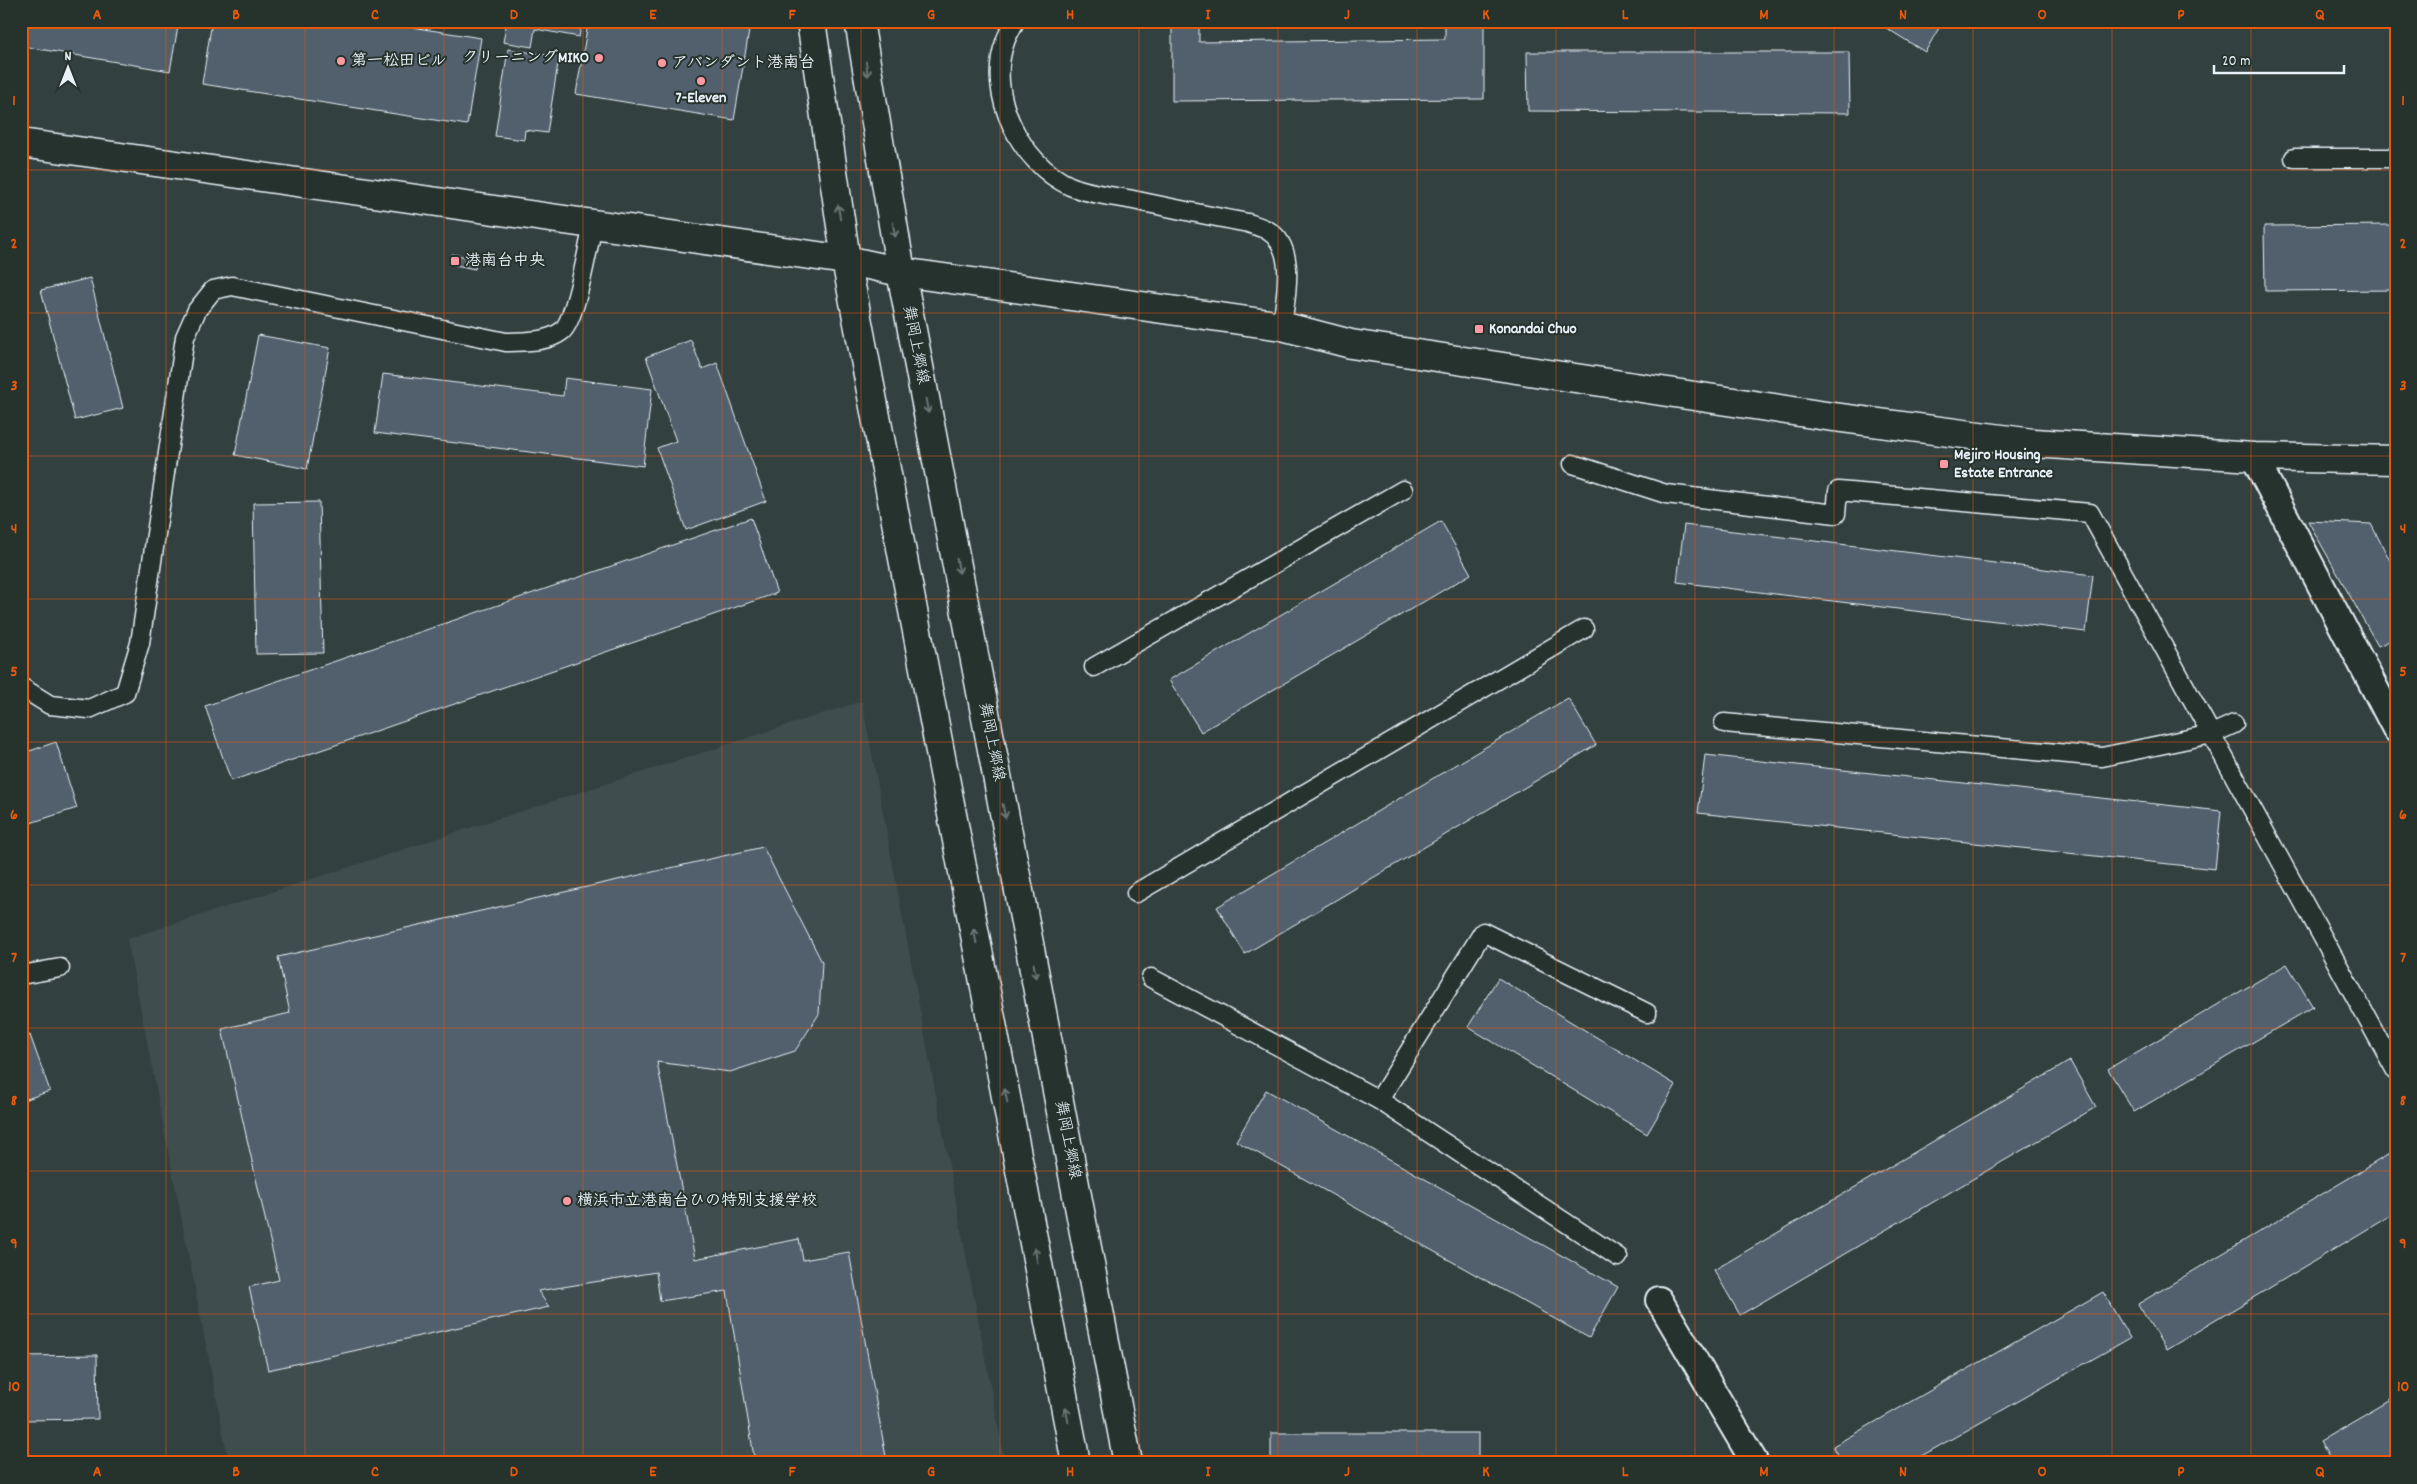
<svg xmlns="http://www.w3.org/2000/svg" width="2417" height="1484" viewBox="0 0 2417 1484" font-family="Dekko,'Klee One',sans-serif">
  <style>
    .built { fill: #3f4d50 }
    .building { fill: #51606c; stroke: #e8f1f8 }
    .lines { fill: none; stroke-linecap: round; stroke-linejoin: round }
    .service-casing { stroke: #e8f1f8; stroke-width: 21 }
    .pedestrian-casing { stroke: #e8f1f8; stroke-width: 30 }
    .tertiary-casing { stroke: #e8f1f8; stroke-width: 31 }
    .service { stroke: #26332d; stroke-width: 18 }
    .pedestrian { stroke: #26332d; stroke-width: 26 }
    .tertiary { stroke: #26332d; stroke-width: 28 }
    .oneway { stroke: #6a7674 }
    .grid { fill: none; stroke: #e8590c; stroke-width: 1; stroke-opacity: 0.55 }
    .poi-dot { fill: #ff9aa2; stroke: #26332d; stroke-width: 2 }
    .labels { text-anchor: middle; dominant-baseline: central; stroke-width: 4; stroke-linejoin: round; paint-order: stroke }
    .poi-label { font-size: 16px; font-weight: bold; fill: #e8f1f8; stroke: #26332d; text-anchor: start }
    .street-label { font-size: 16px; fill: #e8f1f8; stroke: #26332d }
    .neatline { fill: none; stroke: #e8590c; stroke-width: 2 }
    .grid-label { font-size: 16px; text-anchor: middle; font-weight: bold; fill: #e8590c }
  </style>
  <rect width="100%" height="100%" fill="#334040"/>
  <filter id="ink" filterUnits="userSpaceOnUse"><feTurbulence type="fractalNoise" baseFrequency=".02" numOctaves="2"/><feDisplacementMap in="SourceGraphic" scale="10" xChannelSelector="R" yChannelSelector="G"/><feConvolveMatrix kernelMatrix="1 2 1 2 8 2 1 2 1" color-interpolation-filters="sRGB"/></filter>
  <g filter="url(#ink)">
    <polygon class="built" points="862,701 1005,1463 229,1463 127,939"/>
    <g class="building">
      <polygon points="21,21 179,21 170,71 21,46"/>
      <polygon points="212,21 373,21 481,38 467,125 202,84"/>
      <polygon points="507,21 582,21 579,37 535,29 532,47 503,42"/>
      <polygon points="614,21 693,21 749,31 734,120 576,94 588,23 613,27"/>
      <polygon points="1172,21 1199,21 1199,42 1445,39 1445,21 1484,21 1484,99 1172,101"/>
      <polygon points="1875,21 1943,21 1925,52"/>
      <polygon points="508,49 559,57 547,133 525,130 524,140 495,136"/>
      <polygon points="1527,52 1849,52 1850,113 1528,111"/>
      <polygon points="2396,225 2396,290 2265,291 2264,226"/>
      <polygon points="452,254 477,259 475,269 450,264"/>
      <polygon points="90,278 123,408 75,420 41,290"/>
      <polygon points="258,335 330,348 307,469 235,455"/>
      <polygon points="691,340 702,369 717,363 766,501 686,530 657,448 676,441 646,357"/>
      <polygon points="383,374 563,396 565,378 652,389 643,466 375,433"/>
      <polygon points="319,502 323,653 256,654 253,503"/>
      <polygon points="751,518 777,593 231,781 205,706"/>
      <polygon points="1441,521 1471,574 1201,732 1169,680"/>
      <polygon points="2308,521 2371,524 2396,572 2396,638 2378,646"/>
      <polygon points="1684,525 2093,575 2086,632 1677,582"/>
      <polygon points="1568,698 1596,745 1245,954 1217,907"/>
      <polygon points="56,742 77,808 21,826 21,754"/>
      <polygon points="1705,755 2221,811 2215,869 1698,813"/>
      <polygon points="763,847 822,962 819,1014 795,1051 730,1072 657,1062 695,1259 799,1239 803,1260 849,1252 886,1457 869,1460 869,1463 755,1463 727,1291 660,1301 656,1272 538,1291 549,1307 268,1370 249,1287 279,1280 222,1029 290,1013 278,957"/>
      <polygon points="2287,964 2313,1007 2134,1112 2108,1069"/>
      <polygon points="1498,978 1676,1085 1647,1134 1468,1027"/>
      <polygon points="30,1035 50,1091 21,1101 21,1038"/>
      <polygon points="2070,1061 2096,1107 1740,1315 1714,1270"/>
      <polygon points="1266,1090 1618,1287 1589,1338 1236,1141"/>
      <polygon points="2396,1150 2396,1212 2166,1350 2138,1304"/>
      <polygon points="2103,1292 2130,1338 1909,1463 1843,1463 1833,1446"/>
      <polygon points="97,1355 98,1419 21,1420 21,1356"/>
      <polygon points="2396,1397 2396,1463 2332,1463 2320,1441"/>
      <rect x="1271" y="1433" width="207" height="30"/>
    </g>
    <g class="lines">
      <defs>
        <g id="service">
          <path d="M 1015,21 C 1012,28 1007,35 1005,42 C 986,94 1020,163 1070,186 C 1089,194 1112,196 1133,200 C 1171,208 1210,216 1248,223 C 1254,225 1261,227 1267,230 C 1298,247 1285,298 1282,326"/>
          <polyline points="2294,158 2396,158"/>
          <polyline points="1573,464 1666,494 1836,514 1838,491 2090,513 2396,1071"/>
          <polyline points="1094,667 1403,490"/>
          <path d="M 21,687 L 50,705 L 89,709 L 125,693 L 140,643 L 185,337 L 197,310 L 213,290 L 232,286 L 506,342 C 523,341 547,343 562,331 C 576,319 588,246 593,225"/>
          <polyline points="1724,723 2102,757 2212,734 2234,724"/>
          <polyline points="1136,893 1584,629"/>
          <polyline points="21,975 60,968"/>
          <polyline points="1151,978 1379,1100 1618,1257"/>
          <polyline points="1379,1100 1483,932 1647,1013"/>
        </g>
        <g id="pedestrian">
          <polyline points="2254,457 2396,729"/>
          <polyline points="1659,1300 1755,1463"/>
        </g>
        <g id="tertiary">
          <polyline points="811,21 846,260 1076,1463"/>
          <polyline points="859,21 901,272 1128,1463"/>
          <polyline points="21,143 846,260 901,272 1282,326 1351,344 1826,416 2033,443 2254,457 2396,460"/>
        </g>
      </defs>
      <use href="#service" class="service-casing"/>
      <use href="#pedestrian" class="pedestrian-casing"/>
      <use href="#tertiary" class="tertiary-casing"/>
      <use href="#service" class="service"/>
      <use href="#pedestrian" class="pedestrian"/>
      <use href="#tertiary" class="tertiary"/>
    </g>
    <defs><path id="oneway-shaft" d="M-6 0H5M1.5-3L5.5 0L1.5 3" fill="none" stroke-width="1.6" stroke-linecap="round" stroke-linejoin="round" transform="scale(1.25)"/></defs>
    <g class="oneway">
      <use href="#oneway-shaft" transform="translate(867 69) rotate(81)"/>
      <use href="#oneway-shaft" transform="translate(839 212) rotate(-99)"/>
      <use href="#oneway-shaft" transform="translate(894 230) rotate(81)"/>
      <use href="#oneway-shaft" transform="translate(927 406) rotate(79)"/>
      <use href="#oneway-shaft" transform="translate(958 566) rotate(79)"/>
      <use href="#oneway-shaft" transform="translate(1004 811) rotate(79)"/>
      <use href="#oneway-shaft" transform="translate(975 936) rotate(-101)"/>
      <use href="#oneway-shaft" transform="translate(1035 971) rotate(79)"/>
      <use href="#oneway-shaft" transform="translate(1006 1096) rotate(-101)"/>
      <use href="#oneway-shaft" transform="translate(1036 1255) rotate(-101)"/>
      <use href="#oneway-shaft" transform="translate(1067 1415) rotate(-101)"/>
    </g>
  </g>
  <path class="grid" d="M 166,21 L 166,1463M 305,21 L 305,1463M 444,21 L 444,1463M 583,21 L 583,1463M 722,21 L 722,1463M 861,21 L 861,1463M 1000,21 L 1000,1463M 1139,21 L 1139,1463M 1278,21 L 1278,1463M 1417,21 L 1417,1463M 1556,21 L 1556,1463M 1695,21 L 1695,1463M 1834,21 L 1834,1463M 1973,21 L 1973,1463M 2112,21 L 2112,1463M 2251,21 L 2251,1463M 21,170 L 2396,170M 21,313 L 2396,313M 21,456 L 2396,456M 21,599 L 2396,599M 21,742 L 2396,742M 21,885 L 2396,885M 21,1028 L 2396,1028M 21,1171 L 2396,1171M 21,1314 L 2396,1314"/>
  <g class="poi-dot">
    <circle cx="599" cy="58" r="5"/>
    <circle cx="341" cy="61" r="5"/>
    <circle cx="662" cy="63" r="5"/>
    <circle cx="701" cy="81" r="5"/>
    <rect x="450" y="256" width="10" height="10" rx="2.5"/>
    <rect x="1474" y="324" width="10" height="10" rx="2.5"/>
    <rect x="1939" y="459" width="10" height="10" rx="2.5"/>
    <circle cx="567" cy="1201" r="5"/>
  </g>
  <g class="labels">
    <g class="poi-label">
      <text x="589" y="58" text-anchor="end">クリーニングMIKO</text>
      <text x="351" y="61">第一松田ビル</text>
      <text x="672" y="63">アバンダント港南台</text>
      <text x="701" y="98" text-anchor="middle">7-Eleven</text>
      <text x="465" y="261">港南台中央</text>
      <text x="1489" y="329">Konandai Chuo</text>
      <text x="1954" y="455">Mejiro Housing<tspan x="1954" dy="18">Estate Entrance</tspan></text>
      <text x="577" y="1201">横浜市立港南台ひの特別支援学校</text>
    </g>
    <g class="street-label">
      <text transform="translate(915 345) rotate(79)">舞岡上郷線</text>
      <text transform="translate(991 742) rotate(79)">舞岡上郷線</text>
      <text transform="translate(1067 1140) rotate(79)">舞岡上郷線</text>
    </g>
  </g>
  <rect width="2417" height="1484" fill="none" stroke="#26332d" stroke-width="55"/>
  <g transform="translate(68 68)" stroke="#26332d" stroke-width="4" paint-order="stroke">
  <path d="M0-4L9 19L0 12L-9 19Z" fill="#e8f1f8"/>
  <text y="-8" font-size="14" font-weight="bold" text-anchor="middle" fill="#e8f1f8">N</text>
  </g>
  <path d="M2214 65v8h130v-8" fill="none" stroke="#e8f1f8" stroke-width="2.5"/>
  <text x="2222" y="65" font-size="15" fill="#e8f1f8" stroke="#26332d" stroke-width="4" paint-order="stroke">20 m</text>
  <rect x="28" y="28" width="2362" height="1428" class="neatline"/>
  <g class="grid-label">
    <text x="97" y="19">A</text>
    <text x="236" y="19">B</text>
    <text x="375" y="19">C</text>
    <text x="514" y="19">D</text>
    <text x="653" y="19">E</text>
    <text x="792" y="19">F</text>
    <text x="931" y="19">G</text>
    <text x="1070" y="19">H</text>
    <text x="1208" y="19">I</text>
    <text x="1347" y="19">J</text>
    <text x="1486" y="19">K</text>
    <text x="1625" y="19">L</text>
    <text x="1764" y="19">M</text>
    <text x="1903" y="19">N</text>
    <text x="2042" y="19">O</text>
    <text x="2181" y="19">P</text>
    <text x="2320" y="19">Q</text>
    <text x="14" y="105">1</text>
    <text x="2403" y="105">1</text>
    <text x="14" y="248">2</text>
    <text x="2403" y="248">2</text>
    <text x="14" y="390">3</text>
    <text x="2403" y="390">3</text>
    <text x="14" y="533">4</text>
    <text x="2403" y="533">4</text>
    <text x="14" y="676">5</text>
    <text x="2403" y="676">5</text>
    <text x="14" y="819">6</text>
    <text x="2403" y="819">6</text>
    <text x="14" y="962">7</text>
    <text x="2403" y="962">7</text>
    <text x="14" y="1105">8</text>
    <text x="2403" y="1105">8</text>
    <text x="14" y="1248">9</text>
    <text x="2403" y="1248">9</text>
    <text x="14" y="1391">10</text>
    <text x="2403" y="1391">10</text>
    <text x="97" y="1476">A</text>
    <text x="236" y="1476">B</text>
    <text x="375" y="1476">C</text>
    <text x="514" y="1476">D</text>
    <text x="653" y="1476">E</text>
    <text x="792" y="1476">F</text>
    <text x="931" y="1476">G</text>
    <text x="1070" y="1476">H</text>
    <text x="1208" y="1476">I</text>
    <text x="1347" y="1476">J</text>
    <text x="1486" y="1476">K</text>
    <text x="1625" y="1476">L</text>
    <text x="1764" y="1476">M</text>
    <text x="1903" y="1476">N</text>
    <text x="2042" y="1476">O</text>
    <text x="2181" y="1476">P</text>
    <text x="2320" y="1476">Q</text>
  </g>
</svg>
